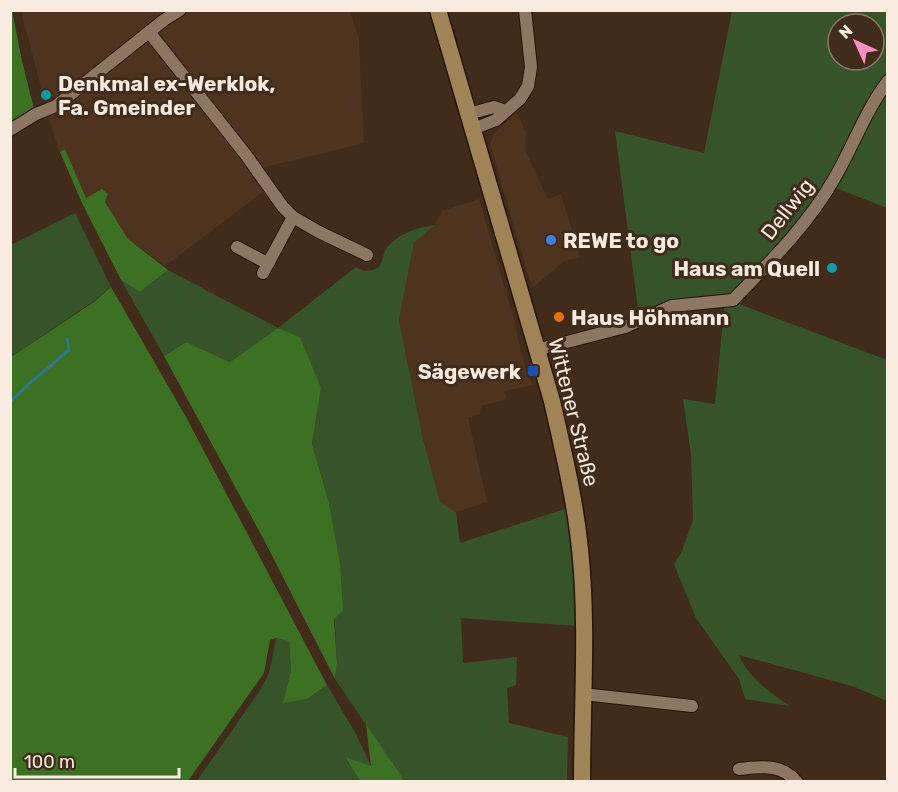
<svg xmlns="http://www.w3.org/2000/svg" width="898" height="792" viewBox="0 0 898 792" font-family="Rubik,sans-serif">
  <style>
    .built { fill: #4e341e }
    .green { fill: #36532a; fill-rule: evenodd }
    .forest { fill: #3c7023 }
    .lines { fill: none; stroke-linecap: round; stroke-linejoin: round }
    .stream { stroke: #327688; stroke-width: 3 }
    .minor-casing { stroke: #271404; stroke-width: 14 }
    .secondary-casing { stroke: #271404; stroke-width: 19 }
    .minor { stroke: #8d7662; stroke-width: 12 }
    .secondary { stroke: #a08356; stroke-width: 16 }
    .culture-dot { fill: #0f9aa8; stroke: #412c1b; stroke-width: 2 }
    .shop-dot { fill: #3f7fe0; stroke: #412c1b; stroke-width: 2 }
    .food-dot { fill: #e8710a; stroke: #412c1b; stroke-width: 2 }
    .transit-dot { fill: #1a4fb4; stroke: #412c1b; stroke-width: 2 }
    .labels { text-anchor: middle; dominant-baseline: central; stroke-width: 6; stroke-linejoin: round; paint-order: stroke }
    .poi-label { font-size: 21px; font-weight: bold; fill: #f9ebe0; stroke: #412c1b; text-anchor: start }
    .street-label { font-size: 21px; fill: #f9ebe0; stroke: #412c1b }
  </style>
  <rect width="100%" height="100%" fill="#412c1b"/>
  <g class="built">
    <polygon points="21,11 350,11 359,40 364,143 265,167 252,178 263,192 165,266 128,239 105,202 108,194 103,189 86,198 65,149 60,152 45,107 55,98 50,89 42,91"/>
    <polygon points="517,112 526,133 525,150 548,199 561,194 580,257 565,261 532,288 490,143 495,133"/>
    <polygon points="479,199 515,323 517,335 527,373 533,385 504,391 507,399 481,406 480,414 468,418 487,502 456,512 440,503 423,439 399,320 414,243 435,225 442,211"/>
  </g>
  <g class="green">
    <path d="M 732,11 L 887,11 L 887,79 L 834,171 L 803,220 L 756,271 L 730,294 L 639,317 L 615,131 L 704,153 ZM 838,24 L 874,24 L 874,60 L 838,60 Z"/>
    <polygon points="887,86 887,208 833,187"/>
    <polygon points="75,213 111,287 94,301 11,357 11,245"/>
    <path d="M 435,225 L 414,243 L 399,320 L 423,439 L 440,502 L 456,512 L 460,543 L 568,508 L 577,626 L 461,618 L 463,663 L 517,657 L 516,685 L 507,688 L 509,723 L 568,737 L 567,781 L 404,781 L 335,679 L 337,663 L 328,499 L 312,444 L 321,388 L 278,328 L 230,362 L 186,342 L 164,356 L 121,280 L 140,292 L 168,270 L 278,328 L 356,267 C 364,272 371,272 379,267 C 383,261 383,254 386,249 C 397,234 418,227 435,225 Z"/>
    <path d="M 736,303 L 887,360 L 887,701 L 855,687 L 739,655 C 747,676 771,694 790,706 L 745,699 L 739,679 L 696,618 L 674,564 L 681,553 L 693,520 L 691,455 L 683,399 L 715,404 L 724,308 Z"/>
    <polygon points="276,638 289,640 291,671 284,702 307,699 327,685 356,734 371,766 345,758 360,781 196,782 259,692 269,673"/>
  </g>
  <g class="forest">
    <polygon points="12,10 22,61 34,109 11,126"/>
    <polygon points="65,149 86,198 102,189 108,194 105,202 128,239 168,270 140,292 121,280 82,203 60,152"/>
    <polygon points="111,287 186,417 327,685 307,699 283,703 291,671 289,641 276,638 270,640 264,673 188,781 11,781 11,357 94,302"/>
    <polygon points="278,328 300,337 321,388 312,444 328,499 340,563 343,610 334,619 337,663 335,679 264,540 164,356 186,342 230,362"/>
    <polygon points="366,724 400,774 404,781 360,781 345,757 371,766"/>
  </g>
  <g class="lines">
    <polyline class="stream" points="10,402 31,382 69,350 67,339"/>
    <defs>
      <g id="minor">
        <polyline points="149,32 246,155 283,207 293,217 319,232 367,255"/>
        <polyline points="468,114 494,107 505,111"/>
        <polyline points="473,129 496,120 520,99 528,86 531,67 525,10"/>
        <polyline points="10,130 36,114 56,106 164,20 180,10"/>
        <polyline points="237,247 263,261 269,262"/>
        <polyline points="263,273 293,217"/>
        <path d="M 536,350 L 625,327 L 672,306 L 733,300 C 769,263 808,225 834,179 C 853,147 865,111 888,81"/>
        <polyline points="583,694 692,706"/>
        <path d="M 739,769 C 761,767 781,763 797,782"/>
      </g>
      <path id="secondary" d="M 438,10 L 552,401 C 563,450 575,499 580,549 C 588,626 582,704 582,782"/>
    </defs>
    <use href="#minor" class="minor-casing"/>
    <use href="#secondary" class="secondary-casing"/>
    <use href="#minor" class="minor"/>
    <use href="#secondary" class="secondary"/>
  </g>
  <g class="culture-dot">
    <circle cx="46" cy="95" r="6"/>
    <circle cx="832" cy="268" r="6"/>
  </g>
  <circle class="shop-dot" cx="551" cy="240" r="6"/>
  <circle class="food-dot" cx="559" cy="317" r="6"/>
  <rect class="transit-dot" x="527" y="365" width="12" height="12" rx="3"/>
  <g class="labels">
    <g class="poi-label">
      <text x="58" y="83">Denkmal ex-Werklok,<tspan x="58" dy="24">Fa. Gmeinder</tspan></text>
      <text x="563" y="240">REWE to go</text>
      <text x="820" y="268" text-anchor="end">Haus am Quell</text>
      <text x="571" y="317">Haus Höhmann</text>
      <text x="521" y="371" text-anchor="end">Sägewerk</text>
    </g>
    <g class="street-label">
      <text transform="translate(787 209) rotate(-52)">Dellwig</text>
      <text transform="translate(574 412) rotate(76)">Wittener Straße</text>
    </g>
  </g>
  <rect width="898" height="792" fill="none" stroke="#f9ebe0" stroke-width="24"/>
  <g transform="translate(856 42) rotate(315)"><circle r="28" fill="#412c1b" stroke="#8b786a" stroke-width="1.5"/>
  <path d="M0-4.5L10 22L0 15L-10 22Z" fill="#fa8fc6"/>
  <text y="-9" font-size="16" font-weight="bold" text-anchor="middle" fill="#f9ebe0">N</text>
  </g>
  <path d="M15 768v9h164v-9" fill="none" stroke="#f9ebe0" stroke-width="3"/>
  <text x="24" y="768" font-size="18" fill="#f9ebe0" stroke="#412c1b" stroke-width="4.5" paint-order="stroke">100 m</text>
</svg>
